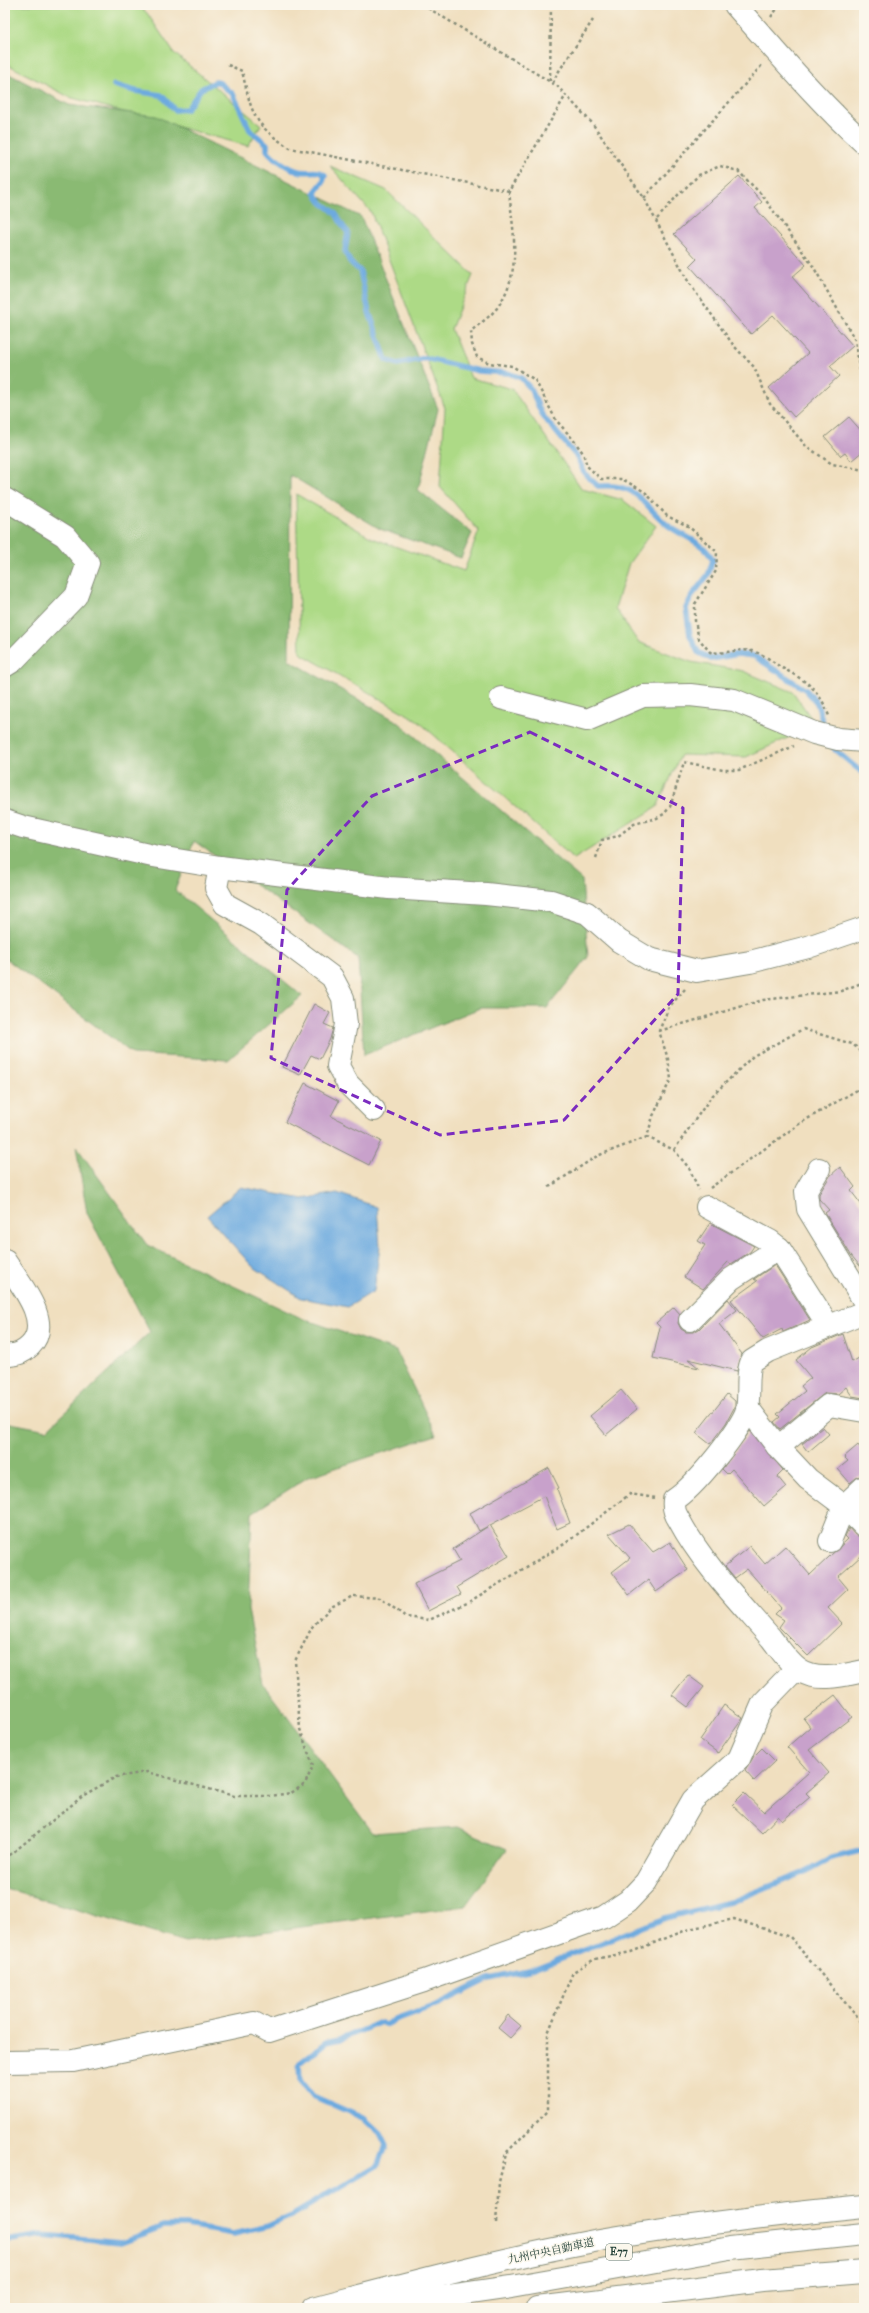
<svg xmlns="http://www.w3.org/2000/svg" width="869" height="2313" viewBox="0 0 869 2313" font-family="'IM FELL Great Primer','Noto Serif JP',serif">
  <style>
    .green { fill: #adda86; stroke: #668c5d }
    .forest { fill: #8aba73; stroke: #547c54 }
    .water { fill: #6daadf; stroke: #46748a }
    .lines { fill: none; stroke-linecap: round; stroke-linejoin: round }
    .stream { stroke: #6daadf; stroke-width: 5.5 }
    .building { fill: #c8a1cb }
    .minor-casing { stroke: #888e7a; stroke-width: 24 }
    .highway-casing { stroke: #888e7a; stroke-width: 24 }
    .path { stroke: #888e7a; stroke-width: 2.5; stroke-dasharray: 3 3; stroke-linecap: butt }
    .minor { stroke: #fff; stroke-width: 22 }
    .highway { stroke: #fff; stroke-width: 22 }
    .marked { fill: none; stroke: #7b2cbf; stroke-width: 3; stroke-dasharray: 8 5; stroke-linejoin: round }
    .labels { text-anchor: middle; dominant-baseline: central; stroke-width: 3; stroke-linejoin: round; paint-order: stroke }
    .shield { fill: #fbf7ec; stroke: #61756b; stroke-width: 1 }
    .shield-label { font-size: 10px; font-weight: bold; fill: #1f3d34 }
    .street-label { font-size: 11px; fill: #1f3d34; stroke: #fbf7ec }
  </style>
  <rect width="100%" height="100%" fill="#fbf7ec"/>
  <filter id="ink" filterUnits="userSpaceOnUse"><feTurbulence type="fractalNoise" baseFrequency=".025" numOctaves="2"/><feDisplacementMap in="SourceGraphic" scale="8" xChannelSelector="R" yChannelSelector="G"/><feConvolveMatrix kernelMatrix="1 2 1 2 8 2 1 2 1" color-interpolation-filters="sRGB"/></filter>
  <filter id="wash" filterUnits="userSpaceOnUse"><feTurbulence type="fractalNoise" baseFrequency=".012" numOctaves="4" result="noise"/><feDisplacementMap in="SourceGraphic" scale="16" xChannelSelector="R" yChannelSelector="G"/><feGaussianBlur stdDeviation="0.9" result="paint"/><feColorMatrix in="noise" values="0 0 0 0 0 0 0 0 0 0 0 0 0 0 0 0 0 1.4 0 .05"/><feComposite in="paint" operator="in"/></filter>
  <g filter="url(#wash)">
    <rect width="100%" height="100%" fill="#f0dfbf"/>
    <g class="green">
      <polygon points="5,5 138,5 147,13 174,53 261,125 248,146 69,97 5,63"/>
      <polygon points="330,166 386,190 473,275 451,329 471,378 512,389 582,489 623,500 656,526 629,563 615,608 638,642 691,662 743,671 793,692 816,725 746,757 681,755 657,807 574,859 417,720 300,653 296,494 372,538 464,571 479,531 440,487 445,408 371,212"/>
    </g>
    <g class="forest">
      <polygon points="5,72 69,105 156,116 361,217 438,409 418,490 472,533 461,558 380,529 290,475 289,660 398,722 582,880 588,957 547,1008 480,1008 364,1055 358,958 194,841 175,890 302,996 228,1060 133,1054 5,958"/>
      <polygon points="76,1146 147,1245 301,1318 396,1351 436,1435 308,1477 252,1513 248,1610 263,1684 373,1833 457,1827 507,1849 465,1906 185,1942 5,1888 5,1422 47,1430 150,1332 87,1213"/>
    </g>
    <polygon class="water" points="241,1187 303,1199 337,1193 377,1207 380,1246 374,1291 348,1307 301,1298 252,1266 207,1216"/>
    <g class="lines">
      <g class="stream">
        <path d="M 114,85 L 135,91 L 161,95 L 175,110 L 187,109 L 201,89 L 217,81 L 233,94 L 250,130 L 267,144 L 267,150 C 273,158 288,168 298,171 C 308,174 316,168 325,175 L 323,182 L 315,192 C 322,207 325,203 335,213 C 340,219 341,226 348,232 L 345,251 L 350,262 L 360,271 L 369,312 L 386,360 L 398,364 L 425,358 L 479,371 L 508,373 L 521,378 L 531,389 L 542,415 L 577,457 L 585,474 L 598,486 C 637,483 640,501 665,523 C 679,536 703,540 713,560 L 708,575 L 693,594 L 686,608 L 690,635 L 698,652 L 711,659 L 738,654 L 754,656 L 806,690 L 817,703 L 825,730"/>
        <polyline points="831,743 835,750 864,774"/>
        <polyline points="5,2241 42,2235 121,2242 164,2226 186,2226 234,2234 268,2226 293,2215 379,2164 386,2145 380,2133 365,2119 313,2096 300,2081 299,2064 326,2042 344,2038 381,2022 384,2024 439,2004 489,1979 528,1971 665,1918 730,1902 803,1873 831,1858 864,1850"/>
      </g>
    </g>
    <g id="blocks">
      <g class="building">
        <polygon points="739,176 762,202 755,208 806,265 792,277 853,346 830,366 839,376 794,417 769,388 808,353 773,315 751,334 690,266 697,259 674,234"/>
        <polygon points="849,417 864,434 864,450 851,461 845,453 841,456 825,437"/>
        <polygon points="314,1004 330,1013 324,1024 333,1028 330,1039 320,1059 311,1055 300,1075 282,1067"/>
        <polygon points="305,1083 339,1101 331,1116 381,1141 369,1165 285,1122"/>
        <polygon points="840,1167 855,1187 851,1191 864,1208 864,1271 851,1255 825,1213 829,1210 819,1199 819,1194 830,1176"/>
        <polygon points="710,1223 754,1246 750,1252 731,1264 728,1262 703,1289 684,1277 705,1245 698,1241"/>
        <polygon points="775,1265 810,1320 783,1332 782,1329 763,1339 731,1300 757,1281 754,1279"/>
        <polygon points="728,1299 737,1310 719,1324 742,1354 737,1371 688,1359 699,1368 653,1358 660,1327 656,1323 674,1307 680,1314 678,1323 681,1329 686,1332 693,1332 699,1329"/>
        <polygon points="843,1334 852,1362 864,1355 864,1398 852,1396 846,1387 838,1394 825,1393 780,1429 774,1422 780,1417 777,1414 805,1391 801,1386 811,1378 796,1360 812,1347"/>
        <polygon points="621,1390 637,1409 606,1435 590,1416"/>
        <polygon points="727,1394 735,1401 735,1406 726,1423 710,1444 696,1433"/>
        <polygon points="823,1427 829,1434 808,1452 802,1444"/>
        <polygon points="750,1431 783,1470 777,1476 786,1487 764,1506 732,1469 727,1474 722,1469"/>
        <polygon points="858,1445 861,1449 864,1447 864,1475 856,1478 850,1483 838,1469 848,1461 844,1457"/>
        <polygon points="549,1468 559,1488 557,1489 570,1523 557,1529 544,1496 479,1531 470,1513"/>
        <polygon points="629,1524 653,1552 670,1542 688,1570 656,1592 648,1580 629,1595 612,1572 630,1558 609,1534"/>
        <polygon points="490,1525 509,1556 457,1587 461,1594 428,1611 414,1584 460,1561 453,1549"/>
        <polygon points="849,1528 855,1535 864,1538 864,1557 862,1555 838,1577 848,1589 828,1608 842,1623 808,1656 779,1627 784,1620 775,1614 781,1608 747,1569 735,1578 725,1566 750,1546 765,1564 785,1546 810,1575 848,1539 845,1536"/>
        <polygon points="688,1675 704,1687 688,1707 672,1695"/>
        <polygon points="835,1695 852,1717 809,1750 829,1773 806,1793 810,1797 782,1821 778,1816 762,1833 732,1805 744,1793 764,1812 809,1772 787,1747 810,1727 804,1719"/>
        <polygon points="724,1705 743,1718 718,1753 700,1740"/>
        <polygon points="762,1748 775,1761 754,1781 745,1771 754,1756"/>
        <polygon points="508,2015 521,2026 510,2038 498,2028"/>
      </g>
    </g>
  </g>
  <g filter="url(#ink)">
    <use href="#blocks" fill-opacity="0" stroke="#888e7a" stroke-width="1"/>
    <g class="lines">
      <defs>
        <g id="minor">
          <path d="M 735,5 C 777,52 817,100 864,143"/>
          <polyline points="5,499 65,536 88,563 76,596 13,661 5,666"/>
          <polyline points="501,698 587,720 643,696 690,695 734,700 814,733 838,739 864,741"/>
          <polyline points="5,821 23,827 153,856 220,867 389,888 486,894 551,901 587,913 619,941 649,959 697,971 750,962 808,947 864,928"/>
          <polyline points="220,867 216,888 225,904 261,924 332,977 343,998 346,1024 338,1066 348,1084 374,1110"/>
          <polyline points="819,1169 806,1191 808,1209 864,1301"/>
          <polyline points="707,1207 770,1241 779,1248 828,1325"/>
          <path d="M 5,1261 C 19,1283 54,1322 30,1346 C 23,1353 16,1356 5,1355"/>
          <path d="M 864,1312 L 768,1351 L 752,1361 C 746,1372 750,1395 747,1409 C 743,1428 692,1490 674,1500 C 673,1507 675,1514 679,1520 C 702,1563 739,1601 771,1638 C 779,1648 788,1662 799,1670 C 817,1683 845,1675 864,1671"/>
          <polyline points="690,1320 731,1279 779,1248"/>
          <polyline points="748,1408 777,1446 808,1479 844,1506 864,1526"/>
          <polyline points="777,1446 781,1445 829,1405 864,1411"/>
          <polyline points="830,1541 844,1506 864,1487"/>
          <polyline points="5,2062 73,2061 254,2023 269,2031 424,1981 604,1917 628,1901 646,1882 693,1800 739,1759 763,1703 790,1675 798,1670"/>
          <polyline points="537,2308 762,2280 864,2272"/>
        </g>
        <g id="highway">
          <polyline points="379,2306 511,2287 730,2248 864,2234"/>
          <path d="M 313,2308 C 406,2284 499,2259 594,2241 C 683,2225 774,2215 864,2206"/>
        </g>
      </defs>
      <use href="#minor" class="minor-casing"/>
      <use href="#highway" class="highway-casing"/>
      <g class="path">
        <polyline points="423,5 557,86 592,123 644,198 689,283 734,346 754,367 770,404 806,446 832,464 864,470"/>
        <polyline points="771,17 780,5"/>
        <path d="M 228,65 L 242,71 C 252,113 252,124 290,148 L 509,191 L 566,95"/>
        <polyline points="550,81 551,5"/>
        <polyline points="553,83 557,74 593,20"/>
        <path d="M 509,191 C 513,233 523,271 497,308 C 490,317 479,324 471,331 L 472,344 L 477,357 L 489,363 L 512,366 L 535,380 L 556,420 L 572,438 L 583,453 L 587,466 L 601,479 L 622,479 L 645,492 L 667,516 L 688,526 L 717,552 L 716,571 L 695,604 L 695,621 L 699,639 L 710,652 C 725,655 740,647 755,652 C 763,654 772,661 779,666 C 805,681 818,686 829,716"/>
        <polyline points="644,198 762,65"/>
        <polyline points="657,219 678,195 699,175 720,166 738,171 762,195 813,266 855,340 864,396"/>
        <polyline points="596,858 602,840 618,836 634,824 657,818 664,814 670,807 684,762 723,770 739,770 794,746"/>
        <polyline points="685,989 669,1007 659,1031 668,1059 671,1079 653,1116 647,1137 674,1150 689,1168 699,1190"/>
        <polyline points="659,1031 763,1000 841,991 864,982"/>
        <polyline points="674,1150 711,1097 753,1056 803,1029 852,1044 864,1053"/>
        <polyline points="549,1187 597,1156 647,1137"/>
        <polyline points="710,1188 802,1122 864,1086"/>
        <polyline points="5,1859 84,1795 116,1777 147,1772 234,1796 270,1796 291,1793 305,1784 313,1766 300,1729 295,1661 312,1627 331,1607 353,1596 380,1598 406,1617 429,1620 467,1603 566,1543 630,1494 656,1498"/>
        <polyline points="496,2223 499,2182 506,2153 548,2111 548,2033 573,1972 595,1959 631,1952 689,1929 734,1919 790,1937 864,2025"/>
      </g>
      <use href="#minor" class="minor"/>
      <use href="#highway" class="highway"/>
    </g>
  </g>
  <path class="marked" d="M 530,732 L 683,808 L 678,994 L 564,1120 L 440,1135 L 271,1058 L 287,890 L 372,796 Z"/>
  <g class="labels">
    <rect class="shield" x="606" y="2244" width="26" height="16" rx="3"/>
    <g class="shield-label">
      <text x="619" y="2252">E77</text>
    </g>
    <g class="street-label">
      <text transform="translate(551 2251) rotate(-12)">九州中央自動車道</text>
    </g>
  </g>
  <rect width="869" height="2313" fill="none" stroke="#fbf7ec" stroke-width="20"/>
</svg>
